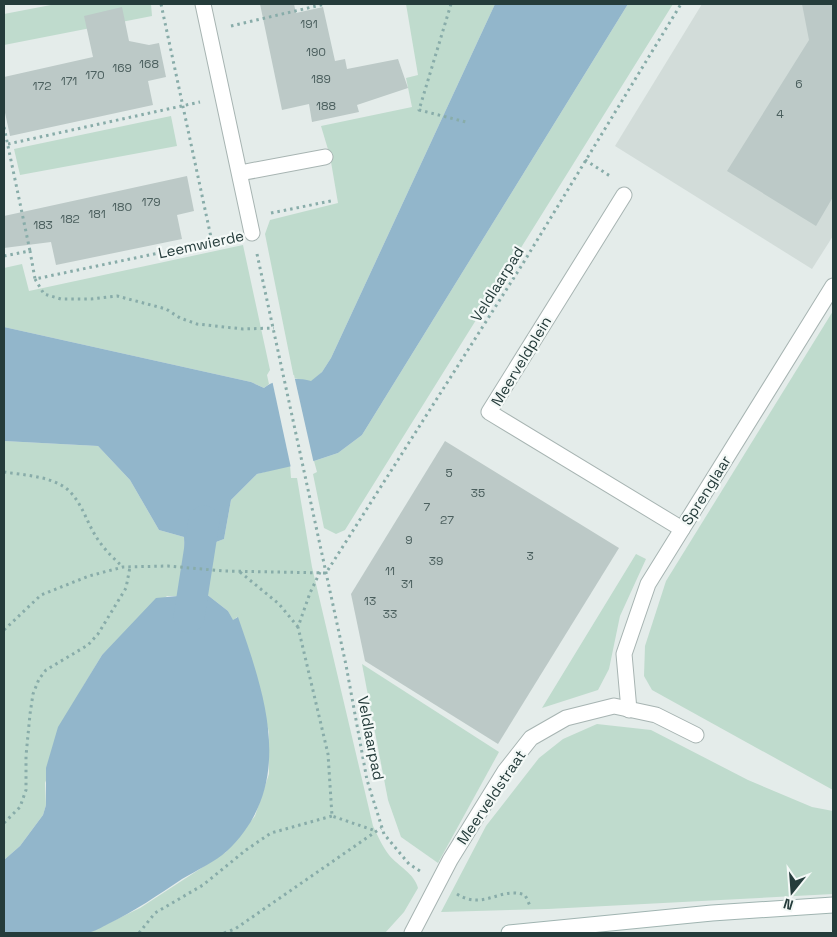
<svg xmlns="http://www.w3.org/2000/svg" width="837" height="937" viewBox="0 0 837 937" font-family="'Space Grotesk',sans-serif">
  <style>
    .built { fill: #d2dcd9 }
    .green { fill: #bfdbcd }
    .water { fill: #92b6cb }
    .pier { fill: #e4ecea }
    .lines { fill: none; stroke-linecap: round; stroke-linejoin: round }
    .canal { stroke: #92b6cb; stroke-width: 31 }
    .building { fill: #bcc9c7 }
    .lane-casing { stroke: #a7b4b2; stroke-width: 17 }
    .street-casing { stroke: #a7b4b2; stroke-width: 17 }
    .secondary-casing { stroke: #a0b4b1; stroke-width: 17 }
    .path { stroke: #88aca9; stroke-width: 3; stroke-dasharray: 2.5 4; stroke-linecap: butt }
    .lane { stroke: #fff; stroke-width: 15 }
    .street { stroke: #fff; stroke-width: 15 }
    .secondary { stroke: #fff; stroke-width: 15 }
    .labels { text-anchor: middle; dominant-baseline: central; stroke-width: 4.5; stroke-linejoin: round; paint-order: stroke }
    .number-label { font-size: 12px; fill: #4b5f5e }
    .street-label { font-size: 15px; fill: #253c3b; stroke: #f4f9f7 }
  </style>
  <rect width="100%" height="100%" fill="#e4ecea"/>
  <polygon class="built" points="702,4 833,4 833,236 812,269 615,146"/>
  <g class="green">
    <polygon points="56,4 151,4 152,16 4,45 4,14"/>
    <polygon points="406,4 495,4 331,358 322,372 311,382 294,378 265,234 270,220 338,203 330,156 321,126 412,107 406,78 418,75"/>
    <polygon points="628,4 673,4 345,530 336,534 324,528 313,474 317,472 314,461 338,453 362,435"/>
    <polygon points="171,116 177,146 20,175 14,149"/>
    <polygon points="243,245 270,370 267,375 269,384 264,388 251,382 4,327 4,268 22,264 29,291"/>
    <polygon points="833,311 833,790 652,690 644,676 645,646 666,581"/>
    <path d="M 4,441 L 98,446 L 130,480 L 159,530 L 184,537 L 185,563 L 206,565 L 208,545 L 224,539 L 231,500 L 257,474 L 290,465 L 291,478 L 297,478 L 312,567 L 373,826 C 378,836 382,846 389,855 C 399,867 414,873 418,888 L 404,912 L 385,933 L 88,933 L 140,908 L 226,852 L 255,816 L 269,774 L 269,732 L 237,617 L 233,621 L 228,611 L 205,593 L 204,575 L 182,588 L 178,596 L 167,596 L 102,655 L 81,690 L 45,783 L 46,805 L 43,815 L 20,846 L 4,860 Z"/>
    <polygon points="636,554 646,559 620,616 609,669 598,690 542,708"/>
    <polygon points="362,664 499,752 438,863 401,837 388,800"/>
    <polygon points="597,724 651,730 748,780 812,807 833,811 833,894 548,909 441,912 486,826 539,758 563,739"/>
  </g>
  <g class="water">
    <path d="M 495,4 L 628,4 L 362,435 L 338,453 L 314,461 L 257,474 L 231,500 L 224,539 L 208,545 L 206,565 L 185,563 L 184,537 L 159,530 L 130,480 L 98,446 L 4,441 L 4,327 L 251,382 L 264,388 C 276,378 296,377 311,381 L 322,372 L 331,358 Z"/>
    <path d="M 183,573 L 205,575 L 205,593 L 228,611 L 233,620 L 238,617 C 265,695 297,784 227,851 C 215,862 197,870 182,879 C 158,895 135,911 108,924 C 102,927 94,932 87,933 C 63,937 29,933 4,933 L 4,860 L 20,846 L 43,815 L 46,805 L 46,768 L 58,727 L 102,655 L 156,598 L 178,596 L 182,588 Z"/>
  </g>
  <polygon class="pier" points="294,375 314,464 291,468 272,380"/>
  <g class="lines">
    <polyline class="canal" points="189,617 204,521"/>
  </g>
  <g class="building">
    <polygon points="260,4 294,4 296,13 323,7 335,61 345,59 347,69 398,59 408,88 357,105 359,112 312,122 309,104 282,110"/>
    <polygon points="802,4 833,4 833,197 816,226 727,171 809,40"/>
    <polygon points="122,7 129,41 149,45 159,43 166,77 148,81 153,105 10,136 4,108 4,77 93,57 84,16"/>
    <polygon points="187,176 194,211 177,215 182,239 56,265 51,242 4,248 4,216"/>
    <polygon points="445,441 619,548 498,744 365,661 351,594"/>
  </g>
  <g class="lines">
    <defs>
      <polyline id="lane" points="240,173 325,157"/>
      <g id="street">
        <polyline points="203,4 252,233"/>
        <polyline points="624,195 489,412 682,529"/>
        <polyline points="629,710 624,654 648,584 833,286"/>
        <polyline points="412,933 450,860 505,771 531,738 566,718 614,706 656,715 696,735"/>
      </g>
      <polyline id="secondary" points="509,933 712,913 833,905"/>
    </defs>
    <use href="#lane" class="lane-casing"/>
    <use href="#street" class="street-casing"/>
    <use href="#secondary" class="secondary-casing"/>
    <g class="path">
      <polyline points="161,4 212,242"/>
      <polyline points="451,4 419,110 466,122"/>
      <polyline points="231,26 325,4"/>
      <polyline points="4,127 30,251"/>
      <polyline points="8,144 200,102"/>
      <polyline points="585,160 610,176"/>
      <polyline points="271,213 331,201"/>
      <polyline points="257,254 346,665 367,780 384,834 409,864 420,871"/>
      <polyline points="4,256 30,251 35,279 230,238"/>
      <polyline points="35,279 44,294 61,299 91,299 117,296 166,309 180,318 197,324 243,329 274,328"/>
      <path d="M 4,472 C 23,475 51,476 67,489 C 81,501 86,520 95,535 C 102,547 113,558 123,567"/>
      <polyline points="240,572 279,604 298,627"/>
      <polyline points="320,572 310,593 298,627 328,754 332,816 376,831"/>
      <polyline points="4,630 41,595 89,576 123,567 168,566 224,571 326,573 522,265 681,4"/>
      <polyline points="4,823 20,807 26,790 26,756 30,714 33,694 39,679 46,670 88,645 98,634 126,588 130,567"/>
      <path d="M 457,894 C 484,911 500,886 525,895 L 531,908"/>
      <polyline points="139,933 155,913 203,885 246,850 271,833 332,816"/>
      <polyline points="224,933 235,929 381,828"/>
    </g>
    <use href="#lane" class="lane"/>
    <use href="#street" class="street"/>
    <use href="#secondary" class="secondary"/>
  </g>
  <g class="labels">
    <g class="number-label">
      <text x="309" y="24">191</text>
      <text x="316" y="52">190</text>
      <text x="149" y="64">168</text>
      <text x="122" y="68">169</text>
      <text x="95" y="75">170</text>
      <text x="321" y="79">189</text>
      <text x="69" y="81">171</text>
      <text x="799" y="84">6</text>
      <text x="42" y="86">172</text>
      <text x="326" y="106">188</text>
      <text x="780" y="114">4</text>
      <text x="151" y="202">179</text>
      <text x="122" y="207">180</text>
      <text x="97" y="214">181</text>
      <text x="70" y="219">182</text>
      <text x="43" y="225">183</text>
      <text x="449" y="473">5</text>
      <text x="478" y="493">35</text>
      <text x="427" y="507">7</text>
      <text x="447" y="520">27</text>
      <text x="409" y="540">9</text>
      <text x="530" y="556">3</text>
      <text x="436" y="561">39</text>
      <text x="390" y="571">11</text>
      <text x="407" y="584">31</text>
      <text x="370" y="601">13</text>
      <text x="390" y="614">33</text>
    </g>
    <g class="street-label">
      <text transform="translate(201 244) rotate(-12)">Leemwierde</text>
      <text transform="translate(497 284) rotate(-58)">Veldlaarpad</text>
      <text transform="translate(521 361) rotate(-59)">Meerveldplein</text>
      <text transform="translate(706 490) rotate(-58)">Sprenglaar</text>
      <text transform="translate(371 738) rotate(79)">Veldlaarpad</text>
      <text transform="translate(491 797) rotate(-56)">Meerveldstraat</text>
    </g>
  </g>
  <rect width="837" height="937" fill="none" stroke="#253c3b" stroke-width="10"/>
  <g transform="translate(792 892) rotate(197)" stroke="#f4f9f7" stroke-width="4" paint-order="stroke">
  <path d="M0-4L9 19L0 12L-9 19Z" fill="#253c3b"/>
  <text y="-8" font-size="14" font-weight="bold" text-anchor="middle" fill="#253c3b">N</text>
  </g>
</svg>
